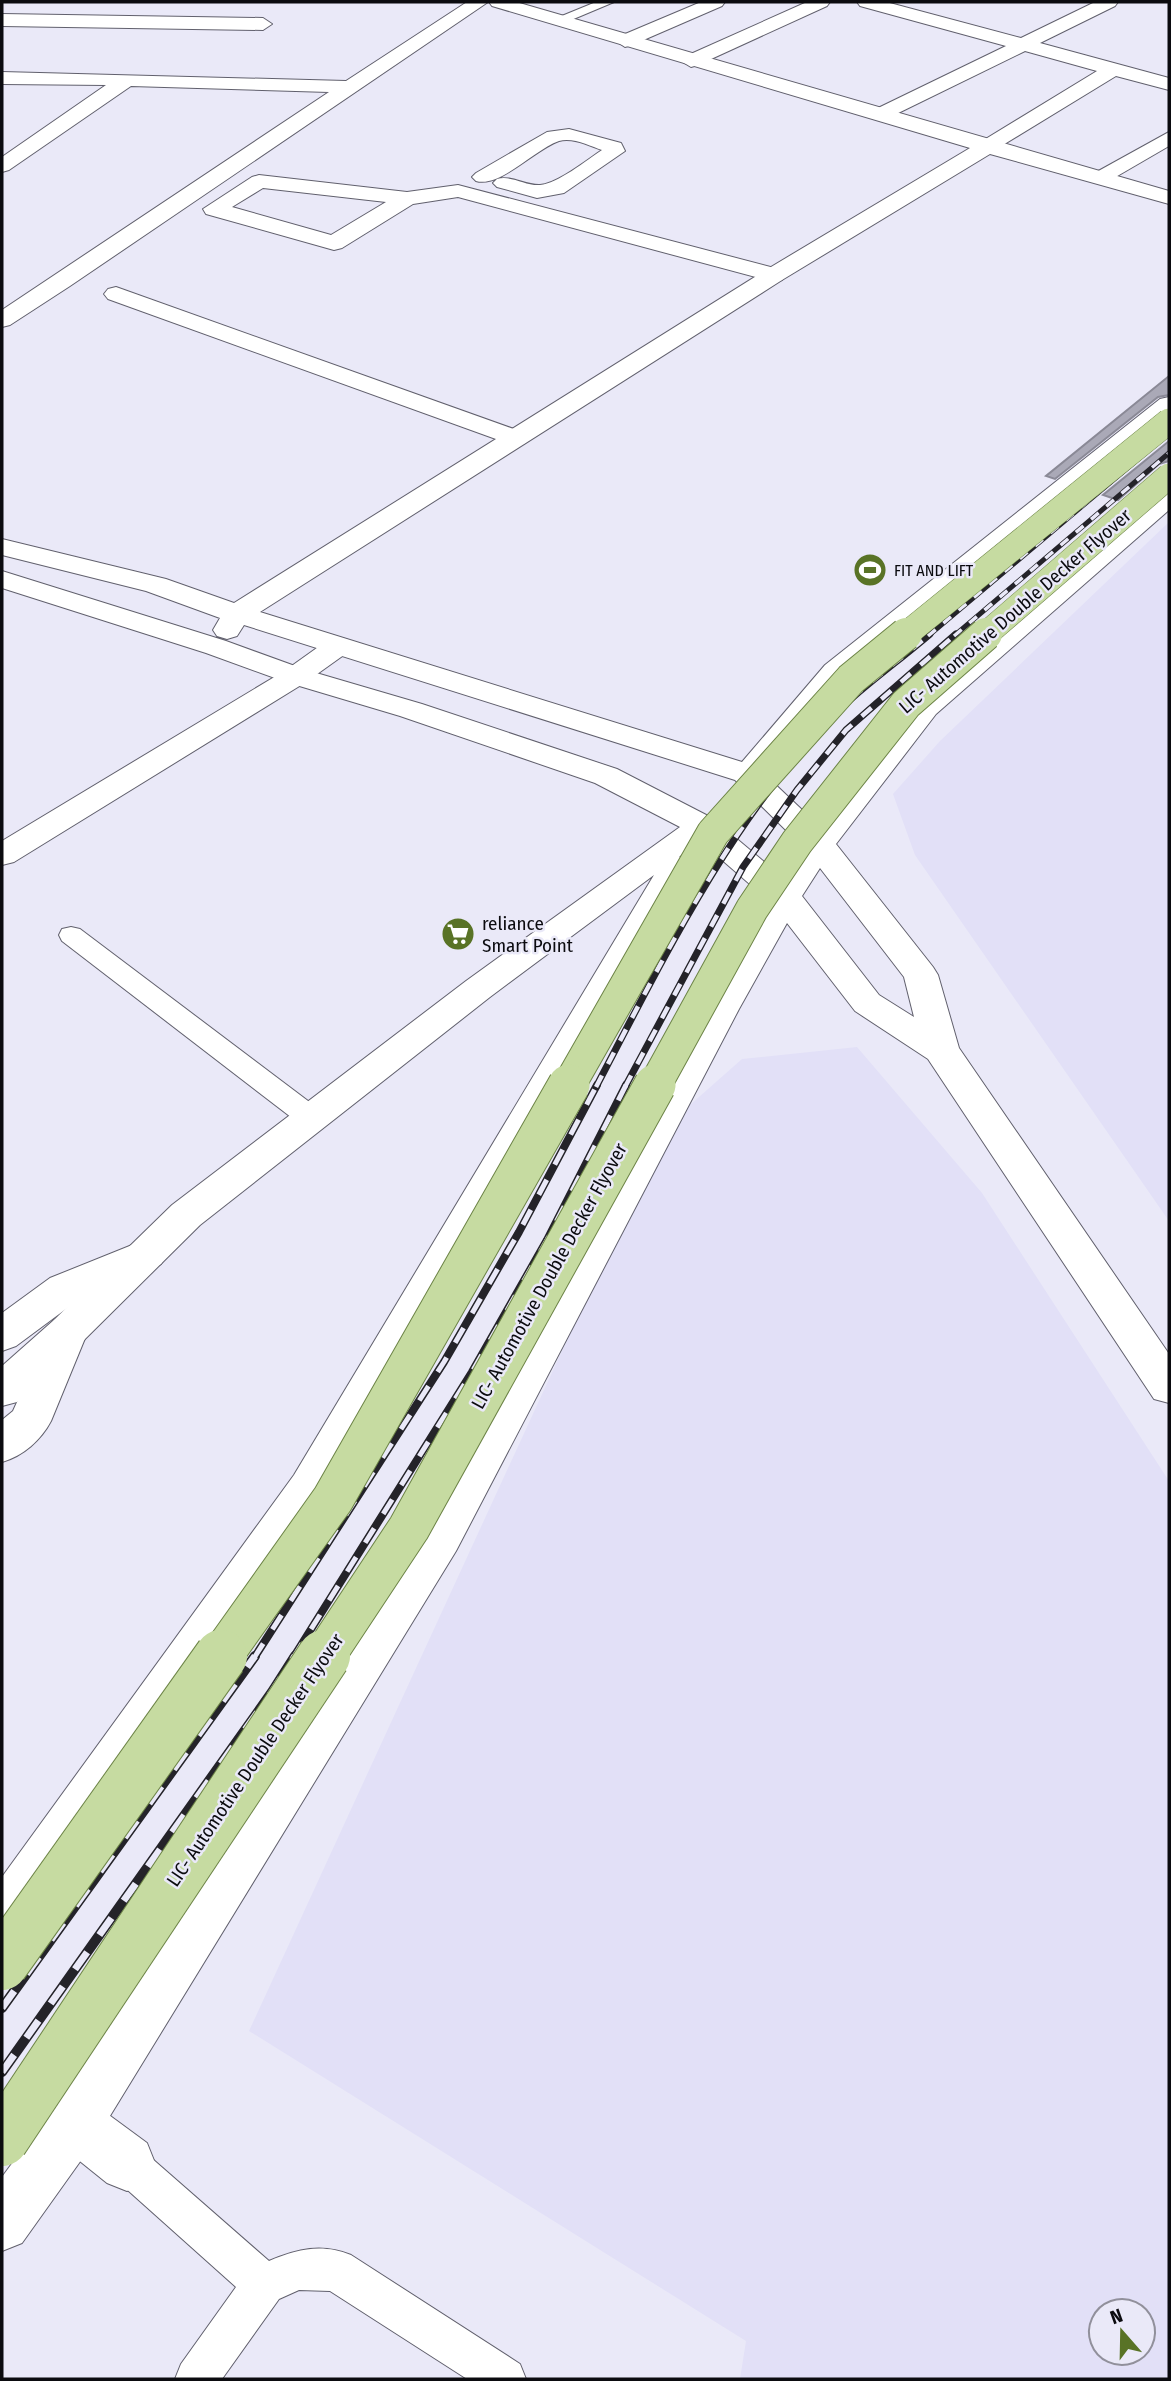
<svg xmlns="http://www.w3.org/2000/svg" width="1171" height="2381" viewBox="0 0 1171 2381" font-family="'Fira Sans Condensed',sans-serif">
  <style>
    .built { fill: #e2e0f7; fill-rule: evenodd }
    .building { fill: #aaa9b7; stroke: #8a8996; stroke-width: 2 }
    .lines { fill: none; stroke-linecap: round; stroke-linejoin: round }
    .lane-casing { stroke: #61606d; stroke-width: 2 }
    .street-casing { stroke: #61606d; stroke-width: 2 }
    .secondary-casing { stroke: #61606d; stroke-width: 2 }
    .lane { fill: #fff; fill-rule: evenodd }
    .street { fill: #fff; fill-rule: evenodd }
    .secondary { fill: #fff; fill-rule: evenodd }
    .rail-far3-casing { stroke: #242329; stroke-width: 5 }
    .rail-far2-casing { stroke: #242329; stroke-width: 7 }
    .rail-far1-casing { stroke: #242329; stroke-width: 8 }
    .rail-casing { stroke: #242329; stroke-width: 10 }
    .rail-far3 { stroke: #eae9f8; stroke-width: 3.5; stroke-dasharray: 10; stroke-linecap: butt }
    .rail-far2 { stroke: #eae9f8; stroke-width: 4.5; stroke-dasharray: 13; stroke-linecap: butt }
    .rail-far1 { stroke: #eae9f8; stroke-width: 5; stroke-dasharray: 17; stroke-linecap: butt }
    .rail { stroke: #eae9f8; stroke-width: 7; stroke-dasharray: 21; stroke-linecap: butt }
    .primary-bridge-far3-casing { stroke: #6c8346; stroke-width: 26; stroke-linecap: butt }
    .primary-bridge-far2-casing { stroke: #6c8346; stroke-width: 34; stroke-linecap: butt }
    .primary-bridge-far1-casing { stroke: #6c8346; stroke-width: 43; stroke-linecap: butt }
    .primary-bridge-casing { stroke: #6c8346; stroke-width: 54; stroke-linecap: butt }
    .primary-bridge-far3 { stroke: #c6dba1; stroke-width: 25 }
    .primary-bridge-far2 { stroke: #c6dba1; stroke-width: 32 }
    .primary-bridge-far1 { stroke: #c6dba1; stroke-width: 41 }
    .primary-bridge { stroke: #c6dba1; stroke-width: 52 }
    .labels { text-anchor: middle; dominant-baseline: central; stroke-width: 5; stroke-linejoin: round; paint-order: stroke }
    .far-poi-label { font-size: 16px; fill: #0b0b0f; stroke: #eae9f8; text-anchor: start }
    .street-label { font-size: 19px; fill: #0b0b0f; stroke: #eae9f8 }
    .poi-label { font-size: 19px; fill: #0b0b0f; stroke: #eae9f8; text-anchor: start }
  </style>
  <rect width="100%" height="100%" fill="#eae9f8"/>
  <g class="built">
    <polygon points="1169,522 1169,1221 915,855 893,794 940,741"/>
    <path d="M 857,1047 L 982,1193 L 1169,1481 L 1169,2379 L 740,2379 L 746,2341 L 249,2031 L 665,1127 L 742,1059 ZM 1101,2311 L 1143,2311 L 1143,2353 L 1101,2353 Z"/>
  </g>
  <g class="building">
    <polygon points="1169,376 1169,395 1158,397 1055,479 1046,476"/>
    <polygon points="1169,441 1169,461 1159,464 1118,500 1103,495"/>
  </g>
  <g class="lines">
    <defs>
      <g id="lane">
        <polygon points="596,2 614,2 564,23 559,24 552,20"/>
        <polygon points="71,927 80,929 320,1110 324,1117 320,1124 310,1126 300,1124 62,941 59,935 62,929"/>
        <path d="M 127,2143 L 141,2149 L 269,2261 C 297,2249 322,2243 351,2255 L 520,2364 L 526,2379 L 467,2379 L 330,2291 L 299,2290 L 279,2299 L 222,2379 L 175,2379 L 181,2364 L 236,2287 L 113,2177 L 107,2163 L 113,2149 Z"/>
      </g>
      <g id="street">
        <polygon points="467,2 488,2 70,286 10,325 2,327 2,310 329,92 131,86 9,170 2,172 2,157 106,85 2,84 2,72 346,81"/>
        <polygon points="701,2 725,2 722,6 632,45 625,47 616,41 618,37"/>
        <polygon points="807,2 830,2 827,6 698,65 691,67 681,61 684,57"/>
        <polygon points="857,2 886,2 1021,38 1095,2 1118,2 1115,6 1040,43 1169,78 1169,90 1116,76 993,151 979,151 976,147 979,143 1097,71 1025,51 888,118 874,118 871,114 874,110 1006,46 860,6"/>
        <polygon points="2,14 263,18 272,24 263,30 2,26"/>
        <path d="M 569,129 L 621,143 L 625,151 L 564,193 L 537,198 L 497,187 L 493,183 L 497,179 C 512,175 525,186 540,185 C 557,184 587,160 602,150 C 590,146 573,137 559,141 C 535,149 500,188 476,181 L 472,177 L 476,173 L 547,132 Z"/>
        <polygon points="1169,132 1169,146 1107,182 1093,182 1089,178 1093,174"/>
        <path d="M 259,175 L 407,192 L 458,185 L 782,270 L 785,275 L 782,280 L 774,282 L 458,197 L 413,204 L 342,248 L 334,250 L 206,214 L 203,209 L 252,177 ZM 263,188 L 386,202 L 331,235 L 232,207 Z"/>
        <polygon points="116,287 525,433 529,438 525,443 516,446 507,443 108,299 104,294 108,289"/>
        <polygon points="338,637 348,640 353,646 348,652 306,682 14,862 2,865 2,841 286,670 328,640"/>
        <polygon points="147,1239 161,1244 167,1254 161,1264 78,1300 16,1346 2,1351 2,1313 50,1278"/>
        <path d="M 68,1315 L 82,1320 L 88,1331 L 51,1421 C 41,1440 23,1456 2,1462 L 2,1420 L 13,1411 L 54,1320 Z"/>
        <polygon points="75,2096 94,2104 147,2143 155,2163 147,2183 127,2191 107,2183 56,2142 48,2123 56,2104"/>
      </g>
      <path id="secondary" d="M 489,2 L 516,2 L 1169,191 L 1169,204 L 990,154 L 782,280 L 260,612 L 742,762 L 825,665 L 1160,399 L 1169,397 L 1169,416 L 845,677 L 768,768 L 760,770 L 817,824 L 914,702 L 1160,490 L 1169,488 L 1169,510 L 936,714 L 836,844 L 933,967 L 938,975 L 959,1048 L 1169,1354 L 1169,1403 L 1154,1399 L 928,1059 L 855,1011 L 787,923 L 739,1009 L 456,1551 L 94,2142 L 22,2243 L 2,2251 L 2,2177 L 56,2104 L 424,1525 L 703,1009 L 767,899 L 699,840 L 679,857 L 688,859 L 692,866 L 324,1501 L 20,1936 L 2,1943 L 2,1877 L 294,1475 L 654,875 L 490,997 L 200,1225 L 82,1342 L 17,1402 L 2,1406 L 2,1366 L 54,1320 L 172,1205 L 466,981 L 680,827 L 595,783 L 400,716 L 286,682 L 206,653 L 2,588 L 2,571 L 226,641 L 306,670 L 422,704 L 617,769 L 712,818 L 782,877 L 802,846 L 735,780 L 244,625 L 237,636 L 227,639 L 217,636 L 213,630 L 220,618 L 146,591 L 2,555 L 2,539 L 166,579 L 234,603 L 766,270 L 970,148 L 492,6 ZM 820,868 L 904,977 L 914,1017 L 879,995 L 802,896 Z"/>
    </defs>
    <use href="#lane" class="lane-casing"/>
    <use href="#street" class="street-casing"/>
    <use href="#secondary" class="secondary-casing"/>
    <use href="#lane" class="lane"/>
    <use href="#street" class="street"/>
    <use href="#secondary" class="secondary"/>
    <defs>
      <g id="rail-far3">
        <polyline points="928,636 1169,433"/>
        <polyline points="954,636 1169,453"/>
      </g>
      <g id="rail-far2">
        <path d="M 596,1087 C 661,963 727,826 825,724 C 856,691 895,664 930,634"/>
        <polyline points="625,1087 743,867 797,790 846,730 956,634"/>
      </g>
      <g id="rail-far1">
        <polyline points="254,1658 444,1362 519,1232 597,1085"/>
        <polyline points="293,1658 472,1372 547,1240 626,1085"/>
      </g>
      <g id="rail">
        <polyline points="2,2008 255,1656"/>
        <polyline points="2,2072 272,1692 295,1656"/>
      </g>
    </defs>
    <use href="#rail-far3" class="rail-far3-casing"/>
    <use href="#rail-far2" class="rail-far2-casing"/>
    <use href="#rail-far1" class="rail-far1-casing"/>
    <use href="#rail" class="rail-casing"/>
    <use href="#rail-far3" class="rail-far3"/>
    <use href="#rail-far2" class="rail-far2"/>
    <use href="#rail-far1" class="rail-far1"/>
    <use href="#rail" class="rail"/>
    <defs>
      <g id="primary-bridge-far3">
        <polyline points="904,636 1169,421"/>
        <polyline points="984,636 1169,476"/>
      </g>
      <g id="primary-bridge-far2">
        <polyline points="568,1087 713,833 851,679 906,634"/>
        <polyline points="654,1087 752,909 797,842 906,704 986,634"/>
      </g>
      <g id="primary-bridge-far1">
        <polyline points="220,1658 333,1499 569,1085"/>
        <polyline points="323,1658 409,1528 655,1085"/>
      </g>
      <g id="primary-bridge">
        <polyline points="2,1964 221,1656"/>
        <polyline points="2,2140 324,1656"/>
      </g>
    </defs>
    <use href="#primary-bridge-far3" class="primary-bridge-far3-casing"/>
    <use href="#primary-bridge-far2" class="primary-bridge-far2-casing"/>
    <use href="#primary-bridge-far1" class="primary-bridge-far1-casing"/>
    <use href="#primary-bridge" class="primary-bridge-casing"/>
    <use href="#primary-bridge-far3" class="primary-bridge-far3"/>
    <use href="#primary-bridge-far2" class="primary-bridge-far2"/>
    <use href="#primary-bridge-far1" class="primary-bridge-far1"/>
    <use href="#primary-bridge" class="primary-bridge"/>
  </g>
  <defs>
    <symbol id="stadium-disc" viewBox="-11 -11 22 22"><circle r="9.5" fill="#597326" stroke="#eae9f8"/><path d="M0-5a6.5 5 0 1 0 0 10a6.5 5 0 1 0 0-10ZM-3.5-1.8h7v3.6h-7Z" fill="#fff"/></symbol>
    <symbol id="supermarket-disc" viewBox="-11 -11 22 22"><circle r="9.5" fill="#597326" stroke="#eae9f8"/><path d="M-6-5.5h2.5l.6 2H6L4.5 2H-2.5L-4.4-4H-6ZM-1.5 3.2a1.3 1.3 0 1 0 .1 0ZM3 3.2a1.3 1.3 0 1 0 .1 0Z" fill="#fff"/></symbol>
  </defs>
  <g fill-rule="evenodd">
    <use href="#stadium-disc" x="851" y="551" width="38" height="38"/>
    <use href="#supermarket-disc" x="439" y="915" width="38" height="38"/>
  </g>
  <g class="labels">
    <g class="far-poi-label">
      <text x="894" y="570">FIT AND LIFT</text>
    </g>
    <g class="street-label">
      <text transform="translate(1015 611) rotate(-41)">LIC- Automotive Double Decker Flyover</text>
      <text transform="translate(549 1276) rotate(-61)">LIC- Automotive Double Decker Flyover</text>
      <text transform="translate(255 1760) rotate(-56)">LIC- Automotive Double Decker Flyover</text>
    </g>
    <g class="poi-label">
      <text x="482" y="923">reliance<tspan x="482" dy="22">Smart Point</tspan></text>
    </g>
  </g>
  <rect width="1171" height="2381" fill="none" stroke="#0b0b0f" stroke-width="7"/>
  <g transform="translate(1122 2332) rotate(340)"><circle r="33" fill="#eae9f8" stroke="#91909b" stroke-width="2"/>
  <path d="M0-5L12 26L0 18L-12 26Z" fill="#597326"/>
  <text y="-10" font-size="19" font-weight="bold" text-anchor="middle" fill="#0b0b0f">N</text>
  </g>
</svg>
